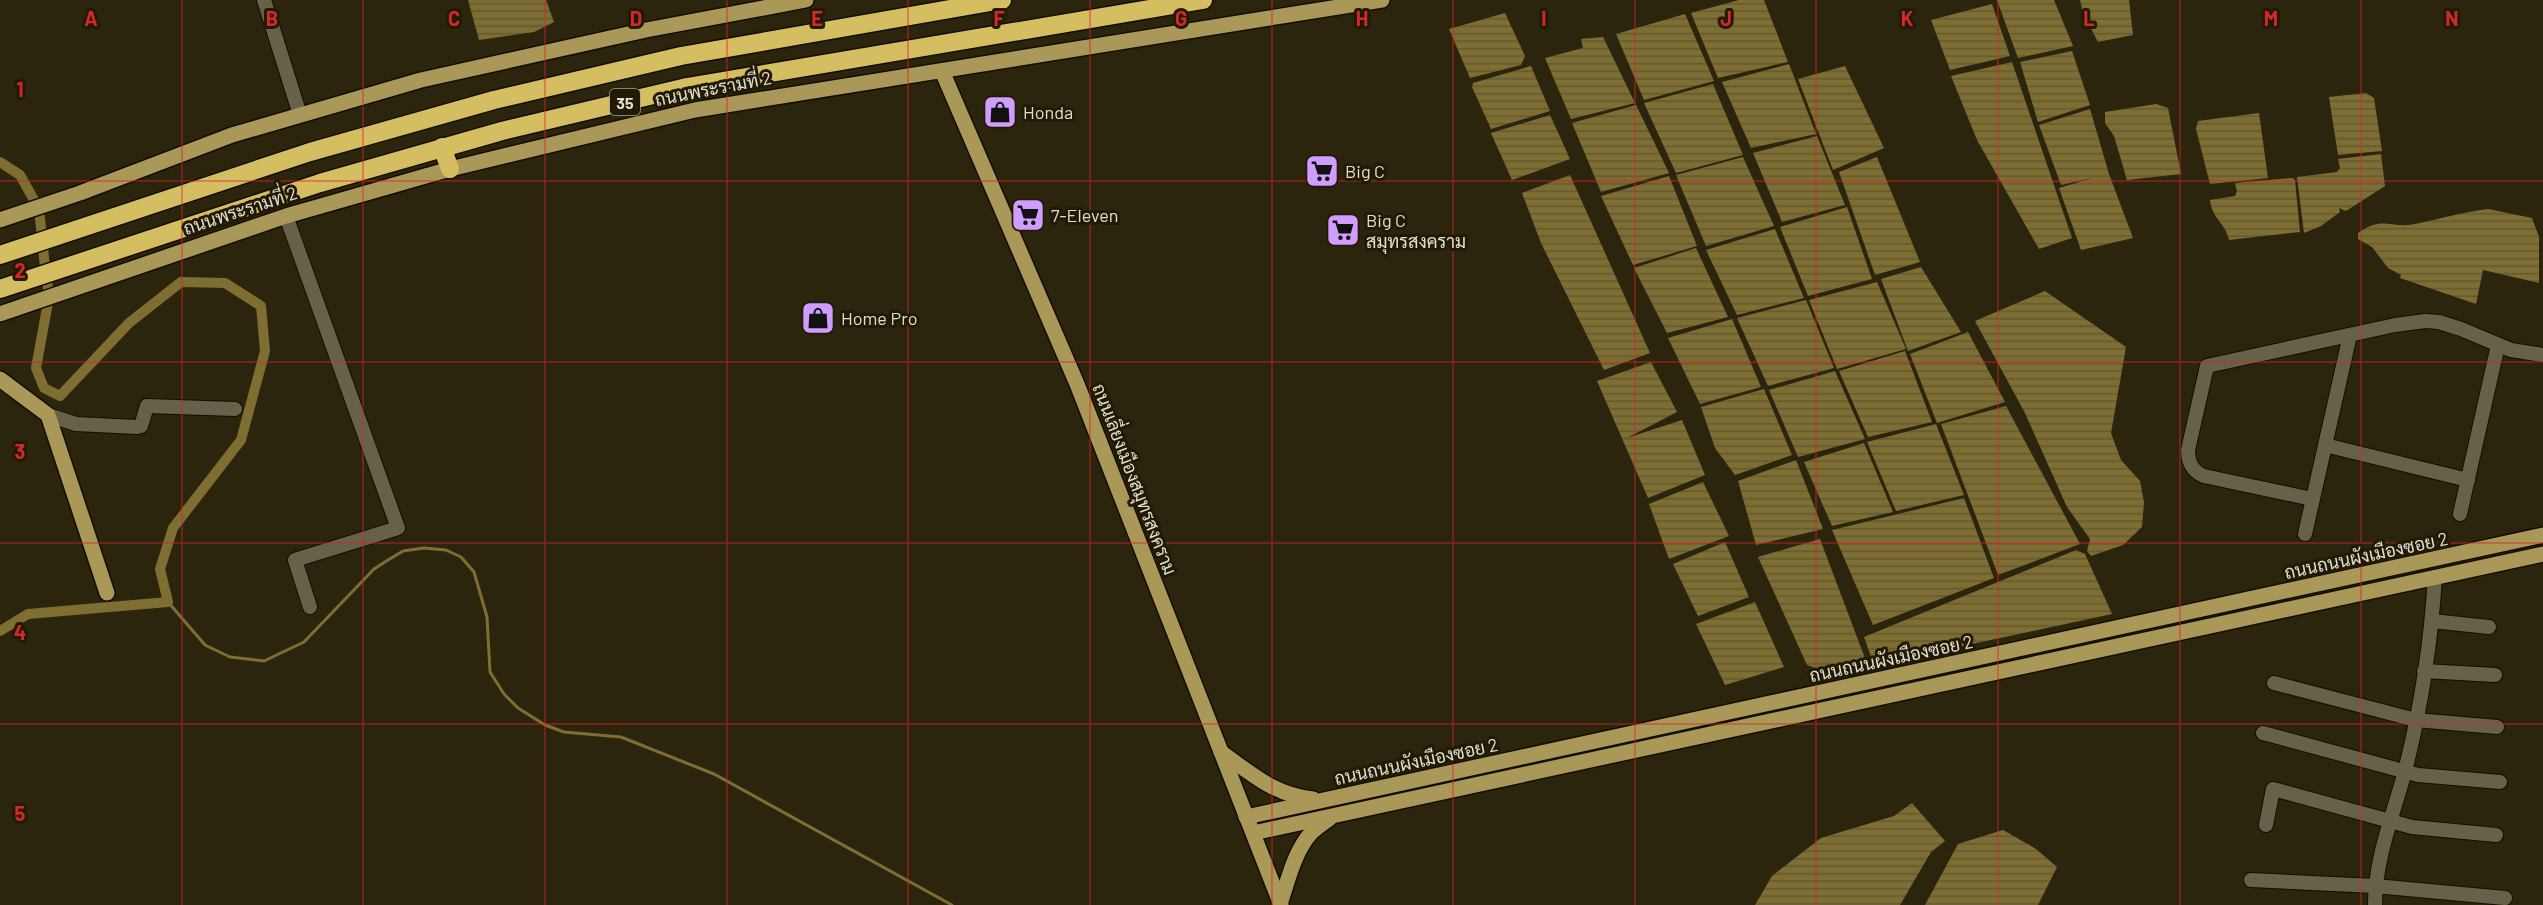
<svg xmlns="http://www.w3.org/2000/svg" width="2543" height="905" viewBox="0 0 2543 905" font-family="Barlow,Sarabun,sans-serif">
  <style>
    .water { fill: url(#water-rules) }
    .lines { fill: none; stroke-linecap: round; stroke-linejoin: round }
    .stream { stroke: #7e6e31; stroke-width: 3 }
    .canal { stroke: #7e6e31; stroke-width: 10 }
    .minor-casing { stroke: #130e00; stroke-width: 16 }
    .major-casing { stroke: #130e00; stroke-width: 18 }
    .highway-casing { stroke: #130e00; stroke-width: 21 }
    .minor { stroke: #686149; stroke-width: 14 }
    .major { stroke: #a99857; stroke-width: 15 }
    .highway { stroke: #d5bd61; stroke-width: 18 }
    .grid { fill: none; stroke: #d62828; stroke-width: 1.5; stroke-opacity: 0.55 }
    .labels { text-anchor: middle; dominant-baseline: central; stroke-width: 6; stroke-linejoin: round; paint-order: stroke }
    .shield { fill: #211b05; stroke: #a7a493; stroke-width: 1.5 }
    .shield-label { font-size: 16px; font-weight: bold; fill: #e1ded0 }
    .street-label { font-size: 18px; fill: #e1ded0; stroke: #211b05 }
    .poi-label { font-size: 18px; fill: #e1ded0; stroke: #211b05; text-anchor: start }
    .grid-label { font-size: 20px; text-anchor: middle; font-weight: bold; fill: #d62828; stroke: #211b05; stroke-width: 6; stroke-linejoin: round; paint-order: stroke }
  </style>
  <defs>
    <pattern id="water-rules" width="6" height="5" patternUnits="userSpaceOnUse" patternTransform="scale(1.5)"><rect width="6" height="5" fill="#7e6e31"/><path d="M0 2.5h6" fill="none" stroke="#615838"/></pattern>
  </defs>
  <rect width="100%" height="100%" fill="#2b250e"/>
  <g class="water">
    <polygon points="468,0 546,0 554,22 534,32 479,40"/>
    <polygon points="1739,0 1764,0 1788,62 1718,78 1691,13"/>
    <polygon points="1997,0 2054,0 2073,46 2018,58"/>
    <polygon points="2080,0 2129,0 2133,35 2098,42 2083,13"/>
    <polygon points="1992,4 2010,56 1950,70 1931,20"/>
    <polygon points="1505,13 1525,56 1521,65 1470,78 1449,29"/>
    <polygon points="1685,14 1714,81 1644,100 1616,34"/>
    <polygon points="1603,37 1635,103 1571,119 1545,58 1583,48 1581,39"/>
    <polygon points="2072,51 2090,105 2038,122 2020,62"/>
    <polygon points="2012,62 2072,238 2039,249 1977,140 1951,76"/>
    <polygon points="1789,64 1816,134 1751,148 1722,82"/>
    <polygon points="1531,66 1550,111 1491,129 1472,87 1473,83"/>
    <polygon points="1845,66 1884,148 1833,170 1798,79"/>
    <polygon points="1713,84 1743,155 1676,173 1644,103"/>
    <polygon points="2366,93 2374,98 2382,151 2338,155 2329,97"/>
    <polygon points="2156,104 2168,108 2181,174 2127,180 2114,136 2105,123 2105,112"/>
    <polygon points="1636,105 1669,173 1601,192 1572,123"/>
    <polygon points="2090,109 2109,174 2133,238 2081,250 2059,188 2092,178 2061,185 2039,125"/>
    <polygon points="2259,113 2268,178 2210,184 2196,129 2198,121"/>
    <polygon points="1550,115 1570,159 1512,180 1491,133"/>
    <polygon points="1817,136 1845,205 1782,222 1753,153"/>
    <polygon points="2381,154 2385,186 2346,211 2339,208 2340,212 2321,226 2304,233 2297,177 2337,172 2340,168 2338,159"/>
    <polygon points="1743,157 1774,226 1706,246 1676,175"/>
    <polygon points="1877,157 1920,262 1875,275 1839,172"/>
    <polygon points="1570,175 1650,353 1604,370 1541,243 1522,193"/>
    <polygon points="1669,176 1697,246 1633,265 1601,196"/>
    <path d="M 2292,178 L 2295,180 L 2300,232 L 2229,240 C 2226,224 2211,217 2210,200 L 2235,196 L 2237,191 L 2235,183 Z"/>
    <polygon points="1847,207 1872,279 1808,296 1780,227"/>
    <path d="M 2488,209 L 2532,218 L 2539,237 L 2539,283 L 2483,270 L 2476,304 L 2400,278 L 2401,275 L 2388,268 L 2372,247 L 2358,239 L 2358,233 C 2383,215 2389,229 2415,224 C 2440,219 2463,212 2488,209 Z"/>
    <polygon points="1775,229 1804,298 1737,315 1706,250"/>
    <polygon points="1696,248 1728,317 1667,333 1634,268"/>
    <polygon points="1921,267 1961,332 1908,351 1881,279"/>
    <polygon points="1877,282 1906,349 1837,369 1809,300"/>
    <polygon points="2045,291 2126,347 2111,433 2121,460 2140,481 2144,502 2142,527 2123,545 2091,556 2087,551 2090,539 2067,507 2025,413 1975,321"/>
    <polygon points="1806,300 1834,368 1768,386 1737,318"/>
    <polygon points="1732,319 1761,387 1700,404 1668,338"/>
    <polygon points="1968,332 2005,402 1937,423 1910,354"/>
    <polygon points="1905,351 1932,422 1868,437 1839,371"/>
    <polygon points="1651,362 1677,412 1627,438 1682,420 1705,475 1648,498 1597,381"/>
    <polygon points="1835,371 1865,439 1798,457 1769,390"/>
    <polygon points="1764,389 1792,455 1735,475 1715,448 1701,407"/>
    <polygon points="2006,406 2080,544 1998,575 1941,424"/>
    <polygon points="1936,424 1964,495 1896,511 1867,442"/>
    <polygon points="1864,443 1893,512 1832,526 1804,462"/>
    <polygon points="1796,460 1823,529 1756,545 1738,481"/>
    <polygon points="1703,482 1729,536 1669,559 1649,504"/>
    <polygon points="1964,498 1994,578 1873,625 1832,530"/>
    <polygon points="1820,539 1866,661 1815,668 1807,665 1758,557"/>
    <polygon points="1725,542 1749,597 1698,616 1673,564"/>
    <polygon points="2076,550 2085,554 2112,614 1874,665 1864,637"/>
    <polygon points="1755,602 1784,667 1725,685 1696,624"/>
    <polygon points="1912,803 1945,841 1931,852 1900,905 1755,905 1772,876 1821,838 1894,816"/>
    <polygon points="2003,830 2036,849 2057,867 2038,905 1925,905 1958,844"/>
  </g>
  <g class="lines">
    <polyline class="stream" points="168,602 205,645 230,657 264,661 304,642 374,569 388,560 403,551 424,548 446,550 461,557 474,572 487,617 490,672 504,694 518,708 545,725 564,732 621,737 714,774 952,905"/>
    <g class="canal">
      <polyline points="0,162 20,175 39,209 45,267"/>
      <polyline points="0,631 28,614 168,602 160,569 173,528 241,440 265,351 261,306 225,283 181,282 129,323 60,396 44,388 36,368 49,297 47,280"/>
    </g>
    <defs>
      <g id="minor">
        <polyline points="264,0 300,115"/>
        <polyline points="286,216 398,528 295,560 310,607"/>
        <polyline points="48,415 76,424 137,427 141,426 147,406 235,409"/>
        <polyline points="2325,445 2468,480"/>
        <path d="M 2312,499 L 2204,476 C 2192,471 2188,462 2188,450 L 2207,366 L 2395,325 L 2425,321 L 2439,322 L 2461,329 L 2511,350 L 2543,355"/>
        <polyline points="2460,514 2498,345"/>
        <polyline points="2305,534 2350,335"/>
        <polyline points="2432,621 2489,627"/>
        <polyline points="2424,671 2495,675"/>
        <polyline points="2274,683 2416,720 2497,727"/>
        <polyline points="2263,733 2418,775 2500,782"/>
        <polyline points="2266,825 2273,789 2412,827 2496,835"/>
        <polyline points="2251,880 2375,886 2505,898"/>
        <path d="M 2375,905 C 2375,858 2393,816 2405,771 C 2421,708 2431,642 2435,577"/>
      </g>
      <g id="major">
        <polyline points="942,71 1077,384 1281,905"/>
        <polyline points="0,220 80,193 232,135 421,80 646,30 806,0"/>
        <polyline points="0,314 286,216 450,169 695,110 1382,0"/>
        <polyline points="0,379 48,415 107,593"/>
        <path d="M 1221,752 C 1252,774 1274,795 1313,799"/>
        <polyline points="1246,817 2543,535"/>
        <polyline points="1253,833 2543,554"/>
        <path d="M 1280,904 C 1288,881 1294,852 1311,833 C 1316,828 1324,823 1330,818"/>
      </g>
      <g id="highway">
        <polyline points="442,147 450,169"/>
        <polyline points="0,255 310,152 494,100 681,56 1002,0"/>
        <polyline points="0,289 320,183 502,131 687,87 1203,0"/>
      </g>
    </defs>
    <use href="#minor" class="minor-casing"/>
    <use href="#major" class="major-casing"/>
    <use href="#highway" class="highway-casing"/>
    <use href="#minor" class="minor"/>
    <use href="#major" class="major"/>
    <use href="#highway" class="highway"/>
  </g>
  <path class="grid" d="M 182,0 L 182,905M 363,0 L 363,905M 545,0 L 545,905M 727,0 L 727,905M 908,0 L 908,905M 1090,0 L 1090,905M 1272,0 L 1272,905M 1453,0 L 1453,905M 1635,0 L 1635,905M 1816,0 L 1816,905M 1998,0 L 1998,905M 2180,0 L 2180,905M 2361,0 L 2361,905M 0,181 L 2543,181M 0,362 L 2543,362M 0,543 L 2543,543M 0,724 L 2543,724"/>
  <defs>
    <symbol id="shop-square" viewBox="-11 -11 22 22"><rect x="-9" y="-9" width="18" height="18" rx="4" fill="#d09dfe" stroke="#211b05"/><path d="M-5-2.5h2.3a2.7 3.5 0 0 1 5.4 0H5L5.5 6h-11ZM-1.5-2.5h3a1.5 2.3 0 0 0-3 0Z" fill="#111"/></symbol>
    <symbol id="supermarket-square" viewBox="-11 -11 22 22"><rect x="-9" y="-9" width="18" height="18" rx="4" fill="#d09dfe" stroke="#211b05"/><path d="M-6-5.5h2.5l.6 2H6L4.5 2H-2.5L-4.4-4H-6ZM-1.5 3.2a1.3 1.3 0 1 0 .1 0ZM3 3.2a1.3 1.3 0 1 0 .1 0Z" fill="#111"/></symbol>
  </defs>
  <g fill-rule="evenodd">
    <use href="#shop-square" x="981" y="93" width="38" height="38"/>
    <use href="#supermarket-square" x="1303" y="152" width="38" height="38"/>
    <use href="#supermarket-square" x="1009" y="196" width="38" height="38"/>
    <use href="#supermarket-square" x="1324" y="211" width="38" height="38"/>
    <use href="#shop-square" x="799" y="299" width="38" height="38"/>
  </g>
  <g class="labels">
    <rect class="shield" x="610" y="89" width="30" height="26" rx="4.5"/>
    <g class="shield-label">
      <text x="625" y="102">35</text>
    </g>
    <g class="street-label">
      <text transform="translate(713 88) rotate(-11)">ถนนพระรามที่ 2</text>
      <text transform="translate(240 210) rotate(-18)">ถนนพระรามที่ 2</text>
      <text transform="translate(1135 479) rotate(69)">ถนนเลี่ยงเมืองสมุทรสงคราม</text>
      <text transform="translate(2366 555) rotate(-12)">ถนนถนนผังเมืองซอย 2</text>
      <text transform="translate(1891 658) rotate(-12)">ถนนถนนผังเมืองซอย 2</text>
      <text transform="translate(1416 761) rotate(-12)">ถนนถนนผังเมืองซอย 2</text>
    </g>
    <g class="poi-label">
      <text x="1023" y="112">Honda</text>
      <text x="1345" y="171">Big C</text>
      <text x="1051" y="215">7-Eleven</text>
      <text x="1366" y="220">Big C<tspan x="1366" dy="21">สมุทรสงคราม</tspan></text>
      <text x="841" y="318">Home Pro</text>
    </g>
  </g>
  <g class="grid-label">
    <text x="91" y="26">A</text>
    <text x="272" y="26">B</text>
    <text x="454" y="26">C</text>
    <text x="636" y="26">D</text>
    <text x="817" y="26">E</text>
    <text x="999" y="26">F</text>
    <text x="1181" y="26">G</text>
    <text x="1362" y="26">H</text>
    <text x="1544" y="26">I</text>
    <text x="1726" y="26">J</text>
    <text x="1907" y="26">K</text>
    <text x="2089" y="26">L</text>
    <text x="2271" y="26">M</text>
    <text x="2452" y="26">N</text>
    <text x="20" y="97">1</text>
    <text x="20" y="278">2</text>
    <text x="20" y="459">3</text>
    <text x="20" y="640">4</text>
    <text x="20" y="821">5</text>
  </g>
</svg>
